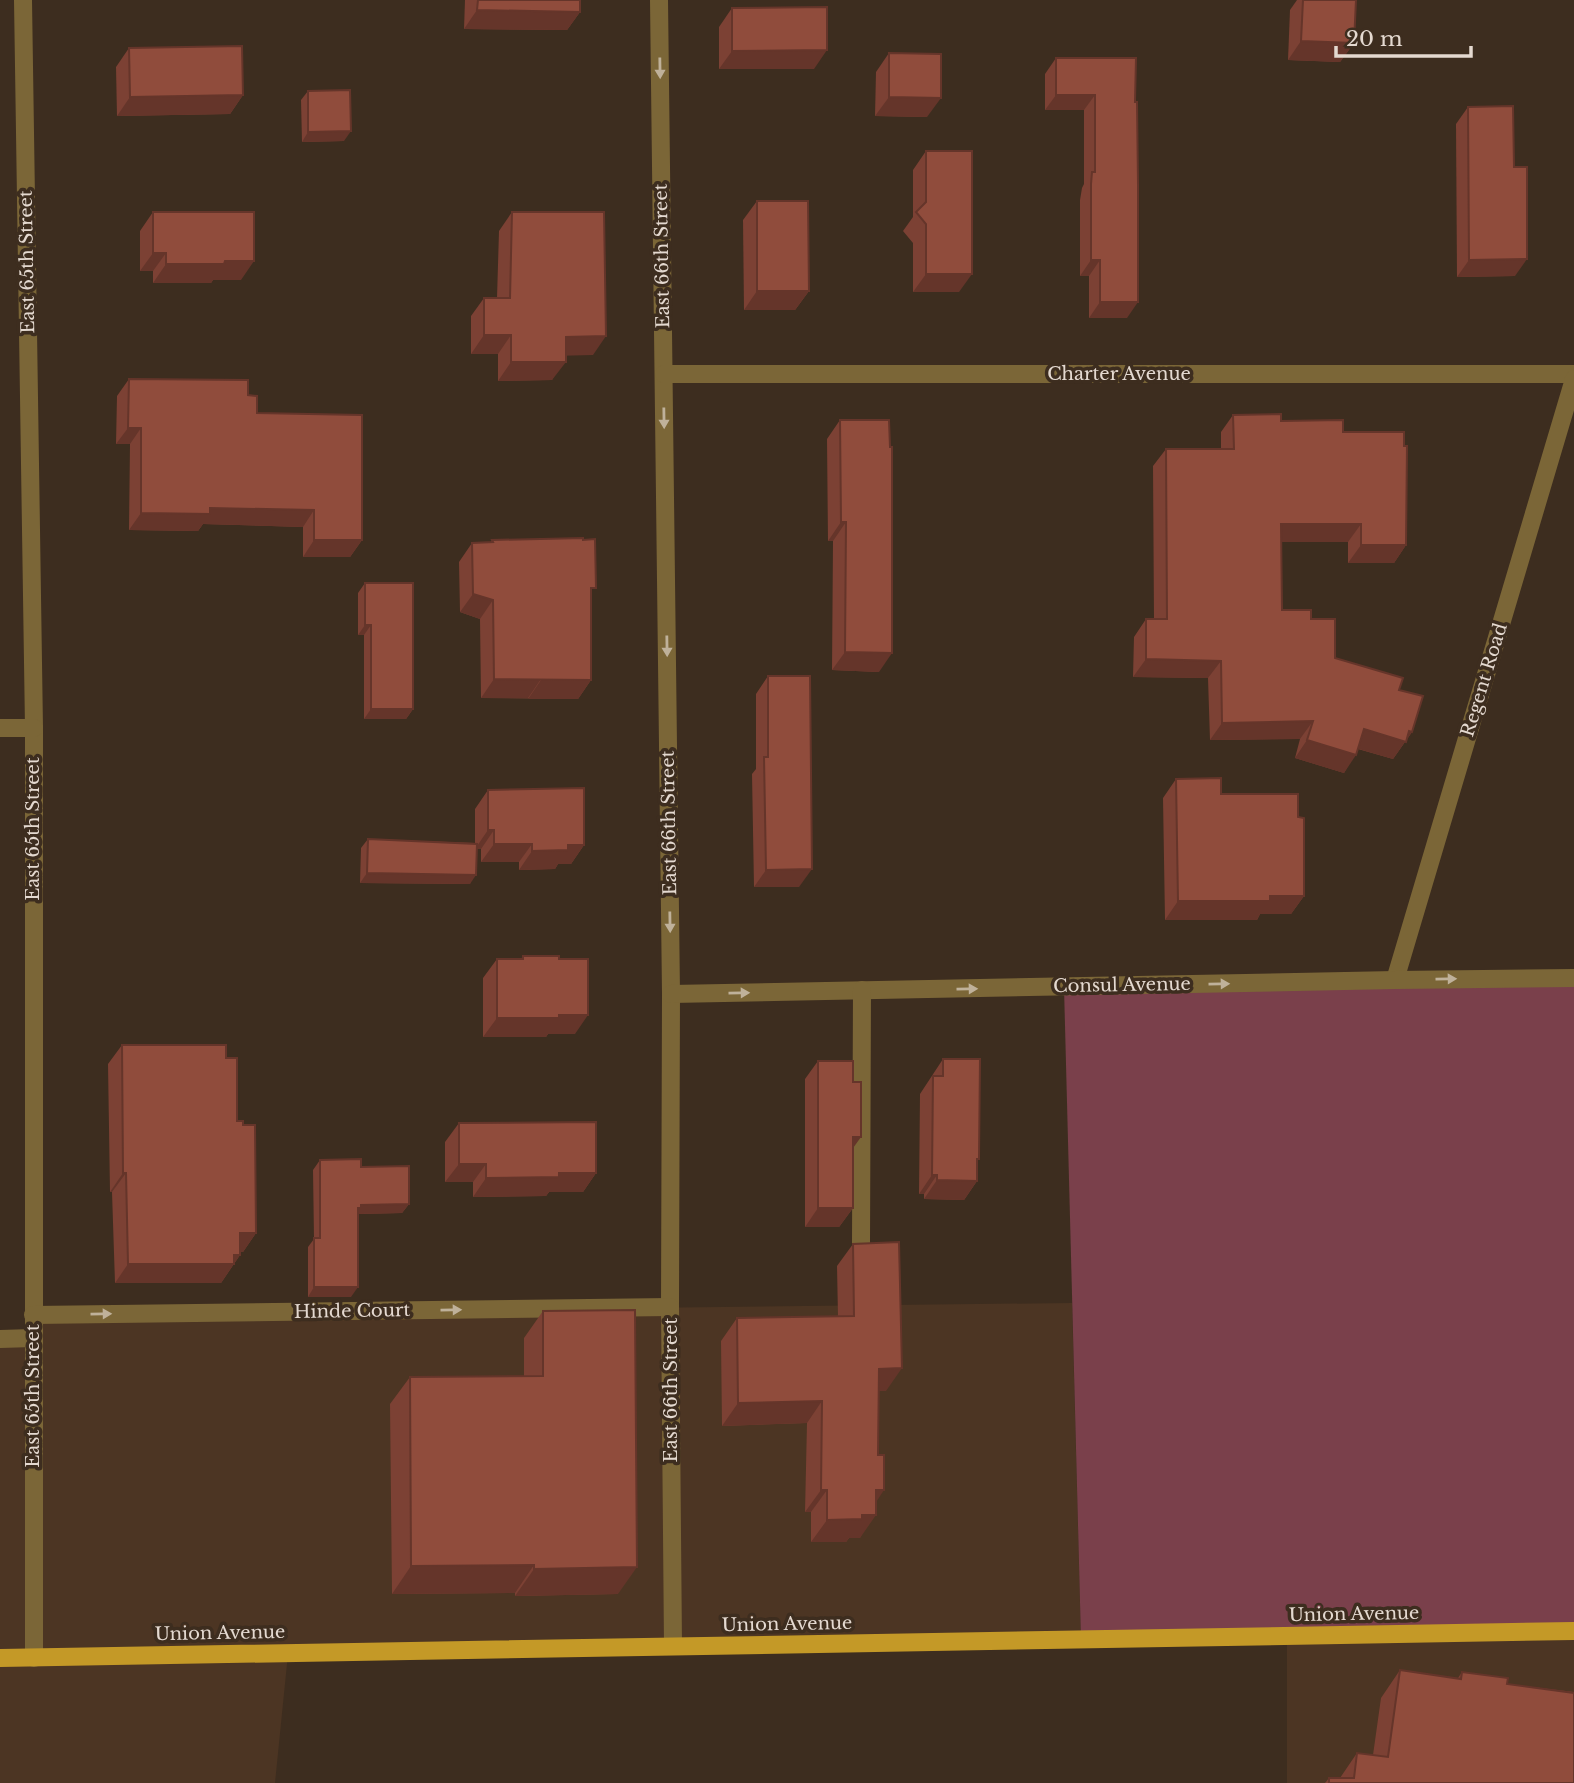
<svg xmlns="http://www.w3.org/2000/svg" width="1574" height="1783" viewBox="0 0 1574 1783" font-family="'Libre Baskerville',serif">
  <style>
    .built { fill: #4c3523 }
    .green { fill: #7a404b }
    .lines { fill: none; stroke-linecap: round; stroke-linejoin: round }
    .minor { stroke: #7b6637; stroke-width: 18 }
    .major { stroke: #c49927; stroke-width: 18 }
    .wall { fill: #7c4134 }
    .shaded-wall { fill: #65352a }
    .building { fill: #904c3c; stroke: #65352a; stroke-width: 2 }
    .oneway { fill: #bfb19a }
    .labels { text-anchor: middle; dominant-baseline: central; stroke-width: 7; stroke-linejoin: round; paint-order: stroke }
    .street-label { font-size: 18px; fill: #e4d9d0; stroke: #3d2d1f }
  </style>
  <rect width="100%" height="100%" fill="#3d2d1f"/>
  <g class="built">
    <polygon points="1072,1303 1081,1640 288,1654 275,1783 0,1783 0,1339 33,1338 33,1315"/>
    <polygon points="1574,1631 1574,1783 1287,1783 1287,1637"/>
  </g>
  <polygon class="green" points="1574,981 1574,1631 1081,1640 1064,987"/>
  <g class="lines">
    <g class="minor">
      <polyline points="23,0 34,728 34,1658"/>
      <polyline points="659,0 671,994 670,1307 673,1646"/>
      <polyline points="664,374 1574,374"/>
      <polyline points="0,728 34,728"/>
      <polyline points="1395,980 1574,379"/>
      <polyline points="671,994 1395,980 1574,978"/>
      <polyline points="861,1245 862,990"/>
      <polyline points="33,1315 670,1307"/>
      <polyline points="0,1339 33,1338"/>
    </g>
    <polyline class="major" points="0,1658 1574,1631"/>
  </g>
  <g class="wall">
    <polygon points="465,0 580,0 580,12 567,30 464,29"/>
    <polygon points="1297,0 1356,0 1354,43 1340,62 1288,60 1290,10"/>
    <polygon points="732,8 814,69 719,69 719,27"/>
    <polygon points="129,48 243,95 230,114 117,116 116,67"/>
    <polygon points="889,53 927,117 875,116 876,72"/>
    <polygon points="1056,58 1136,58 1127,318 1089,318 1089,276 1080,276 1080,200 1082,188 1084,184 1084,110 1045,110 1045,74"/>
    <polygon points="308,91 344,141 302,142 301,100"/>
    <polygon points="1468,107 1515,276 1457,277 1456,124"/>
    <polygon points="926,151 959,292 913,292 913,243 903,231 913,217 913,170"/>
    <polygon points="757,201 809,291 795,310 744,310 743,220"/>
    <polygon points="153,212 241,280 213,280 211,283 153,283 153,271 140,271 140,231"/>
    <polygon points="512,212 593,355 566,355 552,380 498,381 498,354 471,354 471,316 484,298 497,298 499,231"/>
    <polygon points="129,379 248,395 257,413 362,540 350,557 303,557 303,527 203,524 198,531 129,530 130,444 116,444 117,396"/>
    <polygon points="1233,415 1281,421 1343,432 1406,545 1394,563 1348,563 1348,542 1281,542 1282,610 1311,619 1335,658 1399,690 1412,732 1393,759 1358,749 1344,773 1295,758 1300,739 1210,740 1208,678 1133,677 1134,637 1146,619 1154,619 1153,466 1166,449 1221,449 1221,432"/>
    <polygon points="840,420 890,447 879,672 832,670 833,541 828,541 827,439"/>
    <polygon points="492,540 591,594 591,680 578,699 481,698 480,619 460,612 459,562 472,543 490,543"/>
    <polygon points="365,583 413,709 406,719 364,719 364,635 358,635 358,593"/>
    <polygon points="768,676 799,887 754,887 752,774 756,769 756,694"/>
    <polygon points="1176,779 1298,817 1304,896 1291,914 1260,914 1257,920 1165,920 1163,798"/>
    <polygon points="488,790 584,845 571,864 558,864 555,869 519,870 519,862 481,862 481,849 477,849 470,884 360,883 361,848 368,839 475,843 475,809"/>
    <polygon points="523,956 575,1034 548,1034 546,1037 483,1037 483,978 497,959 521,959"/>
    <polygon points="122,1045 226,1058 256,1233 243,1252 240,1252 240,1255 221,1283 115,1283 112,1192 110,1192 108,1064"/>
    <polygon points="943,1059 977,1162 977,1181 964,1200 924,1199 924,1194 919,1194 920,1094"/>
    <polygon points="818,1061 853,1147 853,1208 839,1227 805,1227 805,1079"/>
    <polygon points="459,1123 596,1173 583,1192 549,1192 546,1196 473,1197 473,1182 445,1182 445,1142"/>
    <polygon points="320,1160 361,1167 409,1204 402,1213 358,1214 351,1297 308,1297 308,1247 314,1239 313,1170"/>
    <polygon points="853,1244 886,1391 879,1391 876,1503 860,1538 849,1538 846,1542 811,1542 811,1512 805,1512 807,1423 722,1426 721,1341 737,1318 838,1317 837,1266"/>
    <polygon points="543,1311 618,1594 515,1596 515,1593 392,1594 390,1404 410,1377 524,1376 524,1338"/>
    <polygon points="1400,1670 1458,1678 1462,1672 1507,1684 1574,1692 1574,1783 1325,1783 1329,1778 1340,1778 1357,1753 1373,1755 1381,1698"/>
  </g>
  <g class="shaded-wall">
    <polygon points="477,10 580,12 567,30 464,29"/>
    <polygon points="1301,41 1354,43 1340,62 1288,60"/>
    <polygon points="827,50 814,69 719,69 732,51"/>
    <polygon points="243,95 230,114 117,116 130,97"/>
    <polygon points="1056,95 1095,95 1084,110 1045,110"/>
    <polygon points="889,97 941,98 927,117 875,116"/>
    <polygon points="351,131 344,141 302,142 308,132"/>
    <polygon points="153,253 166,253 153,271 140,271"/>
    <polygon points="1527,259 1515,276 1457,277 1469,260"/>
    <polygon points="1091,260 1100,260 1089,276 1080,276"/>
    <polygon points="225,261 254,261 241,280 213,280 211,283 153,283 166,264"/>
    <polygon points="926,274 972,274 959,292 913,292"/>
    <polygon points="757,291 809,291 795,310 744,310"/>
    <polygon points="1100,302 1138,302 1127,318 1089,318"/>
    <polygon points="484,335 511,335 498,354 471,354"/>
    <polygon points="606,336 593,355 552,356 566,337"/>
    <polygon points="511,362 566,362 552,380 498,381"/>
    <polygon points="128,428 141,428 130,444 116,444"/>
    <polygon points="210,508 314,510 303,527 203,524 198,531 129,530 141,513"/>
    <polygon points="841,522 846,522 833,541 828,541"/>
    <polygon points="1281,524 1361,524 1348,542 1268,542"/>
    <polygon points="314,540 362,540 350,557 303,557"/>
    <polygon points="1361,545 1406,545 1394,563 1348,563"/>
    <polygon points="473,594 493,600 480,619 460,612"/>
    <polygon points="365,625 371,625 364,635 358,635"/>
    <polygon points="845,652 892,653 879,672 832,670"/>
    <polygon points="1146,659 1221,661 1208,678 1133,677"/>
    <polygon points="494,679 541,679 528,698 481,698"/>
    <polygon points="541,680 591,680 578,699 528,699"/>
    <polygon points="371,709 413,709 406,719 364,719"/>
    <polygon points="1313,721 1300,739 1210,740 1222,723"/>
    <polygon points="1364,729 1409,731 1412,732 1393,759 1352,747"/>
    <polygon points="1307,740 1356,755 1344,773 1295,758"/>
    <polygon points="488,830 494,830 481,849 475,849"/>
    <polygon points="494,844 532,844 519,862 481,862"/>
    <polygon points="568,845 584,845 571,864 558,864 555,869 519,870 532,851"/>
    <polygon points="812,869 799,887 754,887 766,870"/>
    <polygon points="367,873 476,875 470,884 360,883"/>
    <polygon points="1270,896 1304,896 1291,914 1260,914 1257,920 1165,920 1178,901"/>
    <polygon points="559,1015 588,1015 575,1034 548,1034 546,1037 483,1037 497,1018"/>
    <polygon points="853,1137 861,1137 848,1155"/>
    <polygon points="459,1164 486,1164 473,1182 445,1182"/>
    <polygon points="123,1173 126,1173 112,1192 110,1192"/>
    <polygon points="559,1173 596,1173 583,1192 549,1192 546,1196 473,1197 486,1178"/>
    <polygon points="932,1175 937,1175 924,1194 919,1194"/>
    <polygon points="937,1180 977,1181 964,1200 924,1199"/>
    <polygon points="409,1204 402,1213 357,1214 358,1208 361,1205"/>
    <polygon points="818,1208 853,1208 839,1227 805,1227"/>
    <polygon points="240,1233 256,1233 243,1252 227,1252"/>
    <polygon points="234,1255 240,1255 221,1283 115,1283 128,1264"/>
    <polygon points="314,1287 358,1287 351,1297 308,1297"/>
    <polygon points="902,1368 886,1391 863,1391 879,1369"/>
    <polygon points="822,1401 807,1423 722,1426 738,1403"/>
    <polygon points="821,1490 827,1490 811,1512 805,1512"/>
    <polygon points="876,1490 884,1490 869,1513"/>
    <polygon points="862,1515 876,1515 860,1538 849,1538 846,1542 811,1542 827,1520"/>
    <polygon points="534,1565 515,1593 392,1594 411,1566"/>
    <polygon points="637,1567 618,1594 515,1596 534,1569"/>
  </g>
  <g class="building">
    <polygon points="478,0 580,0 580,12 477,10"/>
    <polygon points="1303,0 1356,0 1354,43 1301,41"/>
    <polygon points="827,7 827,50 732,51 732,8"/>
    <polygon points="242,46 243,95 130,97 129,48"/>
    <polygon points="889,53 941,54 941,98 889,97"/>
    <polygon points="1056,58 1136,58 1135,102 1137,102 1138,184 1138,302 1100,302 1100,260 1091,260 1091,184 1092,172 1095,172 1095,95 1056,95"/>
    <polygon points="350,90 351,131 308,132 308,91"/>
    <polygon points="1513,106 1514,167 1527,167 1527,259 1469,260 1468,107"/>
    <polygon points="926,151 972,151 972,274 926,274 926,224 916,212 926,202"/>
    <polygon points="757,201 808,201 809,291 757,291"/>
    <polygon points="153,212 254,212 254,261 225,261 224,264 166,264 166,253 153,253"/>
    <polygon points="512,212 604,212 606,336 566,337 566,362 511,362 511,335 484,335 484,298 510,298"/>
    <polygon points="129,379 248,380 248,395 257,396 257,413 362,415 362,540 314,540 314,510 210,508 210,514 141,513 141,428 128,428"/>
    <polygon points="1281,414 1281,421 1343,420 1343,432 1404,432 1404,446 1407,446 1406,545 1361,545 1361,524 1281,524 1282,610 1311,610 1311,619 1335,619 1335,658 1403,678 1399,690 1423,696 1412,732 1409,731 1406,742 1364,729 1356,755 1307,740 1313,721 1222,723 1221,661 1146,659 1146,619 1167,619 1166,449 1234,449 1233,415"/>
    <polygon points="840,420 889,420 890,447 892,447 892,653 845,652 846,522 841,522"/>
    <polygon points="583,538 583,540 595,539 596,588 591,588 591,680 494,679 493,600 473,594 472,543 493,542 492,540"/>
    <polygon points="365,583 413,583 413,709 371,709 371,625 365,625"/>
    <polygon points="768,676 810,676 812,869 766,870 764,757 768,757"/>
    <polygon points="1221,778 1221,794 1298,794 1298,817 1304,818 1304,896 1270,896 1270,901 1178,901 1176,779"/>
    <polygon points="584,788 584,845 568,845 568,850 532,851 532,844 494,844 494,830 488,830 488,790"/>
    <polygon points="368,839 477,844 476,875 367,873"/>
    <polygon points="523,956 559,956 559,959 588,959 588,1015 559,1015 559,1018 497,1018 497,959 523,959"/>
    <polygon points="122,1045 226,1045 226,1058 237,1058 237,1121 243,1121 243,1125 255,1125 256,1233 240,1233 240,1255 234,1255 234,1264 128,1264 126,1173 123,1173"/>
    <polygon points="943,1059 980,1059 979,1159 977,1159 977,1181 937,1180 937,1175 932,1175 933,1076 943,1076"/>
    <polygon points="818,1061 853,1061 853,1082 861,1082 861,1137 853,1137 853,1208 818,1208"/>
    <polygon points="596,1122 596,1173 559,1173 559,1177 486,1178 486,1164 459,1164 459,1123"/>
    <polygon points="361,1159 361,1167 409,1166 409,1204 361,1205 361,1208 358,1208 358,1287 314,1287 314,1238 320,1238 320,1160"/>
    <polygon points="899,1242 902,1368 879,1369 878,1455 884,1455 884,1490 876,1490 876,1515 862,1515 862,1519 827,1520 827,1490 821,1490 822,1401 738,1403 737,1318 854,1316 853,1244"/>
    <polygon points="635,1310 637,1567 534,1569 534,1565 411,1566 410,1377 543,1376 543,1311"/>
    <polygon points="1400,1670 1461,1679 1462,1672 1508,1678 1507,1684 1574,1693 1574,1783 1329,1783 1329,1778 1354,1778 1357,1753 1388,1757"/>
  </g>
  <defs><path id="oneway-solid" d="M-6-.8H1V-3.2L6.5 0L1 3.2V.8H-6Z" transform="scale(1.75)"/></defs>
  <g class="oneway">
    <use href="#oneway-solid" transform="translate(660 68) rotate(89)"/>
    <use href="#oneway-solid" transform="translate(664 418) rotate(89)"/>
    <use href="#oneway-solid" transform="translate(667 646) rotate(89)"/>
    <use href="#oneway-solid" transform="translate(670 922) rotate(89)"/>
    <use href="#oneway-solid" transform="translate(1446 979) rotate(-1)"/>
    <use href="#oneway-solid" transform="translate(1219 984) rotate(-1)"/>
    <use href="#oneway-solid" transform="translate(967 989) rotate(-1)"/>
    <use href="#oneway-solid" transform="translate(739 993) rotate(-1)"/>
    <use href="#oneway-solid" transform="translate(451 1310) rotate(-1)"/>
    <use href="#oneway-solid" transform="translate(101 1314) rotate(-1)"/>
  </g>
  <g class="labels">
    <g class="street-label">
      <text transform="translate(662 256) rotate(-91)">East 66th Street</text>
      <text transform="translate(27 262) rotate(-91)">East 65th Street</text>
      <text x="1119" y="374">Charter Avenue</text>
      <text transform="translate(1484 680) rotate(-73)">Regent Road</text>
      <text transform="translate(669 823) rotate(-91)">East 66th Street</text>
      <text transform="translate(33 829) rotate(-90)">East 65th Street</text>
      <text transform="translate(1122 985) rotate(-1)">Consul Avenue</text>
      <text transform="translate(352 1311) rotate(-1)">Hinde Court</text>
      <text transform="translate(671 1390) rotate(-90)">East 66th Street</text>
      <text transform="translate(33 1396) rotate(-90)">East 65th Street</text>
      <text transform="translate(1354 1614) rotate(-1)">Union Avenue</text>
      <text transform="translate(787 1624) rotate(-1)">Union Avenue</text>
      <text transform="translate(220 1633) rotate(-1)">Union Avenue</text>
    </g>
  </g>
  <path d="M1336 46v10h135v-10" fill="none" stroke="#e4d9d0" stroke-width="3.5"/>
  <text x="1346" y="46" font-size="21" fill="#e4d9d0" stroke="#3d2d1f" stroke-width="5" paint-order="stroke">20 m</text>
</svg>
